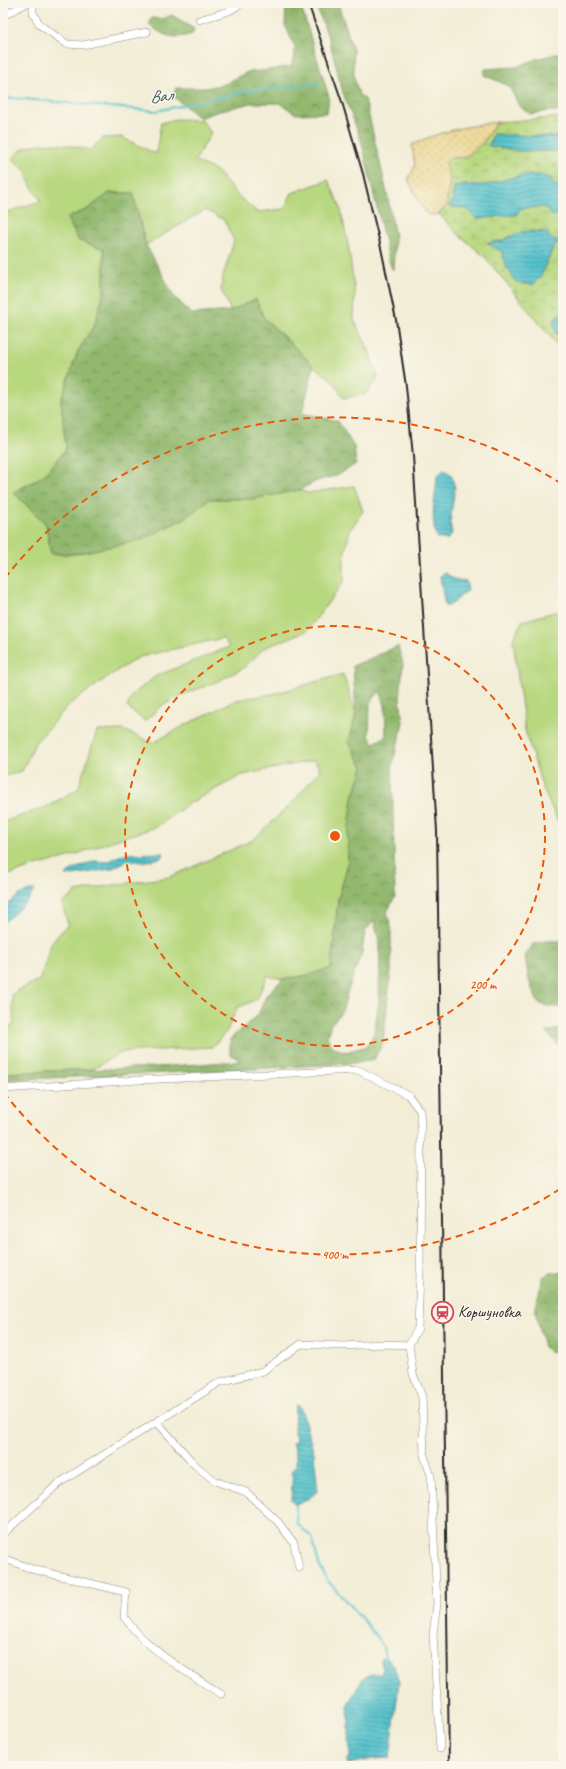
<svg xmlns="http://www.w3.org/2000/svg" width="566" height="1769" viewBox="0 0 566 1769" font-family="Caveat,sans-serif">
  <style>
    .green { fill: #b8d87f; stroke: #728255 }
    .forest { fill: url(#forest-crowns); stroke: #5e724c; fill-rule: evenodd }
    .wetland { fill: url(#wetland-marsh); stroke: #728255 }
    .sand { fill: url(#sand-dots); stroke: #8c8264 }
    .water { fill: url(#water-rules); stroke: #40767c }
    .lines { fill: none; stroke-linecap: round; stroke-linejoin: round }
    .stream { stroke: #55c2cc; stroke-width: 2 }
    .minor-casing { stroke: #8e8c80; stroke-width: 8 }
    .minor { stroke: #fff; stroke-width: 7 }
    .rail { stroke: #2b2b2b; stroke-width: 2 }
    .ring { fill: none; stroke: #e8590c; stroke-width: 2; stroke-dasharray: 7 5 }
    .labels { text-anchor: middle; dominant-baseline: central; stroke-width: 3; stroke-linejoin: round; paint-order: stroke }
    .poi-label { font-size: 16px; fill: #2b2b2b; stroke: #fbf7ec; text-anchor: start }
    .water-label { font-size: 17px; font-style: italic; fill: #38585b; stroke: #fbf7ec }
    .centre { fill: #e8590c; stroke: #fbf7ec; stroke-width: 2 }
    .ring-label { font-size: 12px; text-anchor: middle; font-weight: bold; fill: #e8590c; stroke: #fbf7ec; stroke-width: 3; stroke-linejoin: round; paint-order: stroke }
  </style>
  <defs>
    <pattern id="forest-crowns" width="20" height="18" patternUnits="userSpaceOnUse"><rect width="20" height="18" fill="#92b86e"/><path d="M2 6a3 3 0 1 1 6 0M12 15a3 3 0 1 1 6 0" fill="none" stroke="#77965b"/></pattern>
    <pattern id="wetland-marsh" width="20" height="14" patternUnits="userSpaceOnUse"><rect width="20" height="14" fill="#b8d87f"/><path d="M1 5h8M5 5V1M11 12h8M15 12V8" fill="none" stroke="#9eba6e"/></pattern>
    <pattern id="sand-dots" width="8" height="8" patternUnits="userSpaceOnUse"><rect width="8" height="8" fill="#eeda9e"/><path d="M2 2h.1M6 6h.1" fill="none" stroke="#cb8" stroke-width="1.8" stroke-linecap="round"/></pattern>
    <pattern id="water-rules" width="6" height="5" patternUnits="userSpaceOnUse"><rect width="6" height="5" fill="#55c2cc"/><path d="M0 2.5h6" fill="none" stroke="#479ea6"/></pattern>
  </defs>
  <rect width="100%" height="100%" fill="#fbf7ec"/>
  <filter id="ink" filterUnits="userSpaceOnUse"><feTurbulence type="fractalNoise" baseFrequency=".025" numOctaves="2"/><feDisplacementMap in="SourceGraphic" scale="8" xChannelSelector="R" yChannelSelector="G"/><feConvolveMatrix kernelMatrix="1 2 1 2 8 2 1 2 1" color-interpolation-filters="sRGB"/></filter>
  <filter id="wash" filterUnits="userSpaceOnUse"><feTurbulence type="fractalNoise" baseFrequency=".012" numOctaves="4" result="noise"/><feDisplacementMap in="SourceGraphic" scale="16" xChannelSelector="R" yChannelSelector="G"/><feGaussianBlur stdDeviation="0.9" result="paint"/><feColorMatrix in="noise" values="0 0 0 0 0 0 0 0 0 0 0 0 0 0 0 0 0 1.4 0 .05"/><feComposite in="paint" operator="in"/></filter>
  <g filter="url(#wash)">
    <rect width="100%" height="100%" fill="#f2edd6"/>
    <g class="green">
      <path d="M 176,119 L 202,120 L 211,133 L 195,161 L 217,171 L 237,195 L 257,212 L 284,209 L 292,193 L 328,180 L 340,206 L 348,244 L 355,293 L 354,320 L 368,348 L 378,377 L 366,394 L 344,398 L 332,380 L 314,366 L 264,318 L 256,300 L 231,311 L 221,290 L 223,276 L 234,241 L 224,220 L 205,210 L 146,245 L 133,193 L 109,193 L 88,209 L 67,218 L 79,241 L 104,249 L 104,292 L 95,324 L 78,351 L 61,400 L 66,449 L 45,475 L 13,492 L 46,524 L 51,554 L 75,554 L 137,541 L 185,518 L 209,499 L 250,499 L 299,490 L 308,493 L 354,486 L 363,511 L 350,530 L 344,556 L 344,581 L 307,631 L 264,648 L 244,668 L 216,682 L 182,695 L 160,707 L 145,721 L 127,707 L 132,695 L 156,676 L 229,647 L 223,638 L 139,657 L 109,676 L 70,704 L 35,743 L 22,771 L 3,777 L 3,217 L 7,212 L 41,201 L 30,184 L 26,171 L 12,159 C 16,155 21,149 27,147 C 46,140 70,145 90,150 L 103,138 L 121,137 L 156,154 L 161,123 Z"/>
      <polygon points="555,612 563,613 563,832 543,789 525,730 513,640 522,621"/>
      <polygon points="343,674 356,713 349,742 363,767 353,798 348,834 348,863 338,900 331,968 308,975 283,979 267,976 257,999 237,1008 227,1031 212,1047 123,1052 92,1069 3,1073 3,1029 14,1025 12,994 40,979 52,942 68,924 62,904 76,892 107,886 170,877 253,840 292,803 320,770 315,760 242,775 188,804 156,827 106,843 72,856 32,867 3,877 3,822 46,807 78,789 97,731 123,730 153,743 189,723 236,700 277,693"/>
    </g>
    <g class="forest">
      <polygon points="286,3 299,3 304,16 329,97 327,113 296,114 280,103 251,103 222,110 199,118 173,96 176,88 206,88 225,84 247,72 261,71 292,66 295,47 285,25"/>
      <polygon points="315,3 338,3 353,50 354,77 359,95 365,99 387,193 395,237 393,270 390,264 361,140 343,93 329,39"/>
      <path d="M 172,15 L 194,29 L 192,34 C 173,40 164,36 149,25 L 152,18 L 162,19 Z"/>
      <polygon points="563,52 563,112 549,111 530,114 519,106 509,86 484,75 485,69 516,67 536,59"/>
      <path d="M 109,193 L 133,193 L 146,245 L 174,296 L 192,314 L 231,311 L 256,299 L 264,318 L 314,366 L 302,413 L 338,421 L 354,447 L 356,464 L 338,475 L 317,481 L 299,490 L 254,499 L 209,499 L 185,518 L 141,540 L 75,554 L 51,554 L 46,524 L 13,492 C 41,481 48,472 66,449 L 61,400 L 78,351 L 95,324 L 104,292 L 104,249 L 79,241 L 67,218 L 88,209 Z"/>
      <path d="M 398,646 L 403,664 L 400,699 L 403,722 L 392,767 L 395,897 L 387,912 L 391,927 L 391,971 L 383,1042 L 374,1060 L 356,1063 L 253,1069 L 3,1080 L 3,1073 L 157,1067 L 241,1061 L 230,1054 L 230,1039 L 258,1015 L 267,994 L 283,979 L 308,975 L 331,968 L 338,900 L 348,863 L 348,834 L 353,798 L 363,767 L 349,742 L 356,713 L 353,666 ZM 380,691 L 385,705 L 386,736 L 374,743 L 369,736 L 370,703 ZM 374,921 L 380,945 L 379,1001 L 374,1034 L 367,1046 L 346,1052 L 334,1048 L 327,1037 L 331,1024 L 342,1012 L 348,990 L 362,952 L 365,931 Z"/>
      <polygon points="546,941 563,941 563,1007 551,1007 538,1003 529,981 525,956 533,944"/>
      <polygon points="563,1028 563,1051 546,1032"/>
      <polygon points="555,1272 563,1273 563,1354 549,1352 544,1347 535,1311 536,1304 543,1277 548,1274"/>
    </g>
    <path class="wetland" d="M 563,117 L 563,137 L 493,134 L 518,151 L 563,151 L 563,188 L 522,175 L 486,185 L 463,185 L 448,206 L 467,209 L 492,218 L 502,215 L 515,215 L 521,208 L 545,207 L 558,215 L 563,210 L 563,240 L 554,240 L 549,237 L 510,236 L 502,241 L 492,241 L 502,252 L 506,266 L 549,258 L 554,245 L 561,242 L 563,243 L 563,312 L 558,315 L 557,334 L 563,335 L 563,352 L 484,256 L 457,233 L 439,214 C 452,200 450,180 445,163 L 449,158 L 482,143 L 497,122 Z"/>
    <path class="sand" d="M 497,122 L 482,143 L 466,157 L 450,158 L 445,163 L 450,179 L 446,206 L 439,214 L 428,215 L 420,204 L 408,179 L 415,166 L 412,145 C 439,131 468,126 497,122 Z"/>
    <g class="water">
      <polygon points="493,134 563,137 563,151 518,151 489,146"/>
      <path d="M 522,175 L 539,175 L 551,178 L 552,184 L 563,188 L 563,210 L 558,215 L 552,216 L 545,207 L 521,208 L 516,215 C 502,215 491,218 477,219 L 467,209 L 448,206 L 452,203 L 454,187 L 463,185 L 486,185 Z"/>
      <polygon points="533,231 548,232 549,237 554,240 563,240 563,243 561,242 554,245 541,276 533,285 516,282 506,266 502,252 487,243 502,241 521,232"/>
      <polygon points="563,312 563,335 557,334 553,324 558,315"/>
      <path d="M 444,470 L 451,474 L 455,488 L 450,522 L 452,534 L 447,540 L 437,538 C 429,517 436,497 437,476 Z"/>
      <path d="M 445,573 L 456,580 L 466,581 L 468,591 C 458,596 458,603 445,607 L 440,576 Z"/>
      <polygon points="164,853 161,858 142,862 128,860 111,869 66,876 70,871 94,861 107,862 124,854"/>
      <polygon points="35,889 28,901 3,923 3,909 19,895"/>
      <polygon points="297,1404 301,1409 314,1453 318,1492 301,1503 295,1504 291,1500 293,1469 296,1468 296,1452 294,1449 292,1443 295,1442 296,1437 294,1433 295,1406"/>
      <path d="M 386,1657 L 394,1666 L 399,1682 L 390,1758 C 375,1758 363,1761 348,1764 L 346,1759 L 350,1758 L 348,1704 L 363,1678 L 372,1674 L 382,1674 L 381,1659 Z"/>
    </g>
    <g class="lines">
      <g class="stream">
        <polyline points="3,100 12,98 156,111 248,91 321,83"/>
        <polyline points="295,1504 297,1524 312,1537 319,1565 328,1581 370,1628 383,1646 385,1658"/>
      </g>
    </g>
  </g>
  <g filter="url(#ink)">
    <g class="lines">
      <defs>
        <g id="minor">
          <polyline points="33,3 33,13 40,25 67,44 83,45 147,32"/>
          <polyline points="3,16 27,3"/>
          <polyline points="199,20 229,11 242,3"/>
          <polyline points="3,1089 139,1080 358,1070 408,1095 420,1111 421,1129 420,1273 418,1328 409,1345 413,1374 422,1397 424,1455 431,1476 437,1604 433,1634 440,1749"/>
          <polyline points="157,1422 195,1465 215,1481 246,1492 278,1522 294,1543 299,1568"/>
          <polyline points="3,1534 59,1483 220,1382 263,1371 301,1344 342,1346 383,1344 409,1345"/>
          <path d="M 3,1558 L 32,1569 L 126,1592 L 124,1617 C 148,1651 187,1672 221,1694"/>
        </g>
      </defs>
      <use href="#minor" class="minor-casing"/>
      <use href="#minor" class="minor"/>
      <polyline class="rail" points="308,3 342,102 363,174 381,248 396,320 406,386 413,456 437,831 449,1766"/>
    </g>
  </g>
  <g class="ring">
    <circle cx="335" cy="836" r="210"/>
    <path d="M560 1189A419 419 0 0 1 5 1094M5 578A419 419 0 0 1 560 483"/>
  </g>
  <defs>
    <symbol id="station-ring" viewBox="-11 -11 22 22"><circle r="9.5" fill="#fbf7ec" stroke="#d1495b" stroke-width="1.5"/><path d="M-3-6H3Q5-6 5-4V2Q5 4 3 4L4.5 6H3L1.5 4h-3L-3 6H-4.5L-3 4Q-5 4-5 2V-4Q-5-6-3-6ZM-3.5-4v3h7v-3ZM-3.5 1v1.5H-2V1ZM2 1v1.5H3.5V1Z" fill="#d1495b"/></symbol>
  </defs>
  <g fill-rule="evenodd">
    <use href="#station-ring" x="430" y="1300" width="25" height="25"/>
  </g>
  <g class="labels">
    <g class="poi-label">
      <text x="458" y="1312">Коршуновка</text>
    </g>
    <g class="water-label">
      <text transform="translate(161 96) rotate(-7)">Вал</text>
    </g>
  </g>
  <circle cx="335" cy="836" r="6" class="centre"/>
  <g class="ring-label">
    <text x="483" y="989">200 m</text>
    <text x="335" y="1259">400 m</text>
  </g>
  <rect width="566" height="1769" fill="none" stroke="#fbf7ec" stroke-width="16"/>
</svg>
